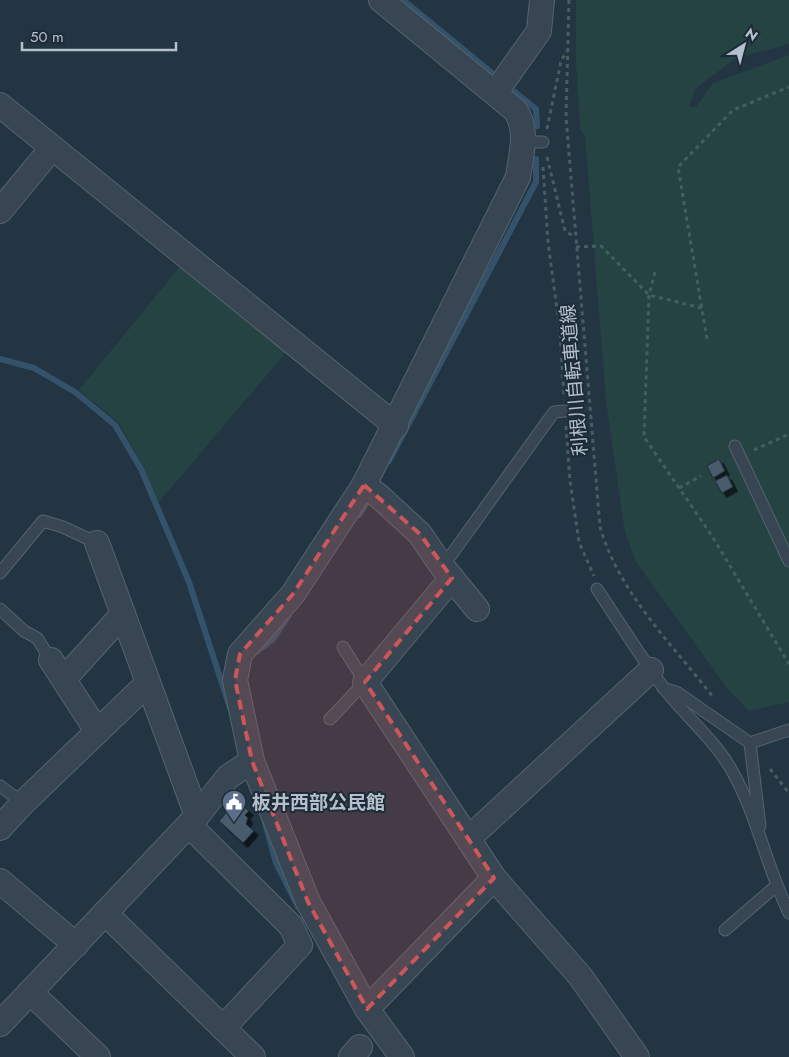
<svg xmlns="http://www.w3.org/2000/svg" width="789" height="1057" viewBox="0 0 789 1057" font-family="Jost,'Noto Sans JP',sans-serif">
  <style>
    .green { fill: #254343 }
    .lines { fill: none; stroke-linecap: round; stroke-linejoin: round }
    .stream { stroke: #34536b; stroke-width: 6 }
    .building { fill: #485c6c; stroke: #1e2d39; filter: url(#shadow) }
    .lane-casing { stroke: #55646f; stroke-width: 13 }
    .street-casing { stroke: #55646f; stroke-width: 26 }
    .path { stroke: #435f5f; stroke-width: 3; stroke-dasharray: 4 4; stroke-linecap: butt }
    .lane { stroke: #374652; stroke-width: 11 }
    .street { stroke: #374652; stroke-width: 24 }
    .marked { fill: #cc5659; fill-opacity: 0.2; stroke: #cc5659; stroke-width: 4; stroke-dasharray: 10 6; stroke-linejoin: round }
    .labels { text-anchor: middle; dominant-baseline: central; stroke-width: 4; stroke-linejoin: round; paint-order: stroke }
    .street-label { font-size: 19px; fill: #b4c1cc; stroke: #1c2b37 }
    .poi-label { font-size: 19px; font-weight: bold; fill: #b4c1cc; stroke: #1c2b37; text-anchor: start }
  </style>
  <defs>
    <filter id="shadow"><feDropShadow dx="4.5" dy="4.5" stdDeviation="0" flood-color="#0009"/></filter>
  </defs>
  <rect width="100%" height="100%" fill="#233543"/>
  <g class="green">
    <polygon points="576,0 789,0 789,44 736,58 696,88 689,107 696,107 713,83 789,55 789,702 749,711 727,688 636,562 625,533 606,401 585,136 580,130 576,62"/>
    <polygon points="182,264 289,349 158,503 144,468 119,423 79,390"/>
  </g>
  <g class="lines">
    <g class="stream">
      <polyline points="403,0 492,73"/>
      <polyline points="515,92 536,109 537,126"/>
      <polyline points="0,359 34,368 75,392 115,425 141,469 189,582 230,708"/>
      <polyline points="389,461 536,182 536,159"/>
      <polyline points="359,515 369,499"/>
      <polyline points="256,652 273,639 289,615"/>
      <polyline points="265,823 276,863 298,907"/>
    </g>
  </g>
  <g class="building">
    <polygon points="719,459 725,471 713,478 707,466"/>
    <polygon points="727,475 733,487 722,493 715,481"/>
    <polygon points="237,801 249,811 245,815 248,818 246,824 254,831 243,843 219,821"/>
  </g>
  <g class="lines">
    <defs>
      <g id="lane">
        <polyline points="523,142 543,142"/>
        <polyline points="735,446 789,561"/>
        <polyline points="441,565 449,558 554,412 565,411"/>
        <polyline points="0,573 43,521 63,527 97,543"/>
        <path d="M 597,589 C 619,622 640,656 663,687 C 684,715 713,738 731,769 C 757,814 766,866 789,913"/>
        <polyline points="0,609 24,631 37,638 51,660"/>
        <polyline points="663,688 678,693 750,743"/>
        <polyline points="330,719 365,682 343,647"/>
        <polyline points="0,786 23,803"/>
        <polyline points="760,826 750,743 789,730"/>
        <polyline points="725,930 776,886"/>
      </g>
      <g id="street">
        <path d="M 381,0 L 515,110 C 529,130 521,155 518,177 L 364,485 L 293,594 L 240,654 L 235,680 L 252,761 L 308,902 L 367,1009 L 402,1057"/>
        <polyline points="495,93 539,31 542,0"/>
        <polyline points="0,105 396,426"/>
        <polyline points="0,211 52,148"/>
        <polyline points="364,485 380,497 420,534 441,565 477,609"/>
        <polyline points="97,543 197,816"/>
        <polyline points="51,660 97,731"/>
        <polyline points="64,679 123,614"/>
        <polyline points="189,825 291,926 300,945 223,1028"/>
        <polyline points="0,828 23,803 148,683"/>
        <polyline points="469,838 651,670"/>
        <polyline points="494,878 580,976 637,1057"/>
        <polyline points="0,881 76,945"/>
        <polyline points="105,913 253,1057"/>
        <polyline points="30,992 98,1057"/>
        <polyline points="367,1009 494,878 365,682 452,578"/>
        <polyline points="0,1024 197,816 228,777 252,761"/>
        <polyline points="351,1057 360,1047"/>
      </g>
    </defs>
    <use href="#lane" class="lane-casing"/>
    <use href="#street" class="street-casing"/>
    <g class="path">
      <path d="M 569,0 L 566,117 L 600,527 C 619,593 672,644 713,697"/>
      <polyline points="547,129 561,61 567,51"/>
      <polyline points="547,157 565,231 575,237"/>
      <polyline points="543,167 548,242 560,332 564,397"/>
      <polyline points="576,247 601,246 649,295 702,308"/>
      <polyline points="655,272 649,295 644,437 712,536 789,664"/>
      <polyline points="707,339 678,167 733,110 789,87"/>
      <polyline points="566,426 570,481 579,542 594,576"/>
      <polyline points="754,450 789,434"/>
      <polyline points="679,488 701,476"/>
      <polyline points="770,769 789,793"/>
    </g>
    <use href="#lane" class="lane"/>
    <use href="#street" class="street"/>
  </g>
  <path class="marked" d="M 364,485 L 420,534 L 452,578 L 365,682 L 494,878 L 367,1009 L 308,902 L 252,761 L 235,680 L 240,654 L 293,594 Z"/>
  <defs>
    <symbol id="civic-pin" viewBox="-11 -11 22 30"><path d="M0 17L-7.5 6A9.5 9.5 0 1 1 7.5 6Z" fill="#5c6f8a" stroke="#1c2b37"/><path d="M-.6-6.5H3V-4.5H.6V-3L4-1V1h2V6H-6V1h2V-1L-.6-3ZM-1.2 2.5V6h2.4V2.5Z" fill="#fff"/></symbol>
  </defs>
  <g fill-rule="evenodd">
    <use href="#civic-pin" x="220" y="788" width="28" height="38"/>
  </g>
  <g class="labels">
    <g class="street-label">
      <text transform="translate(574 380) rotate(-95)">利根川自転車道線</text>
    </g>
    <g class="poi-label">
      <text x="252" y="802">板井西部公民館</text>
    </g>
  </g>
  <g transform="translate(744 45) rotate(36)" stroke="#1c2b37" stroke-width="4" paint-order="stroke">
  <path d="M0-4L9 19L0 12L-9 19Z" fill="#b4c1cc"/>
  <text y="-8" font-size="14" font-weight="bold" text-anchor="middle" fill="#b4c1cc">N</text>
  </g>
  <path d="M22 42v8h154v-8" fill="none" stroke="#b4c1cc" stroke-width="2.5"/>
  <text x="30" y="42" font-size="15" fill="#b4c1cc" stroke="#1c2b37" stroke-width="4" paint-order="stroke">50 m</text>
</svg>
